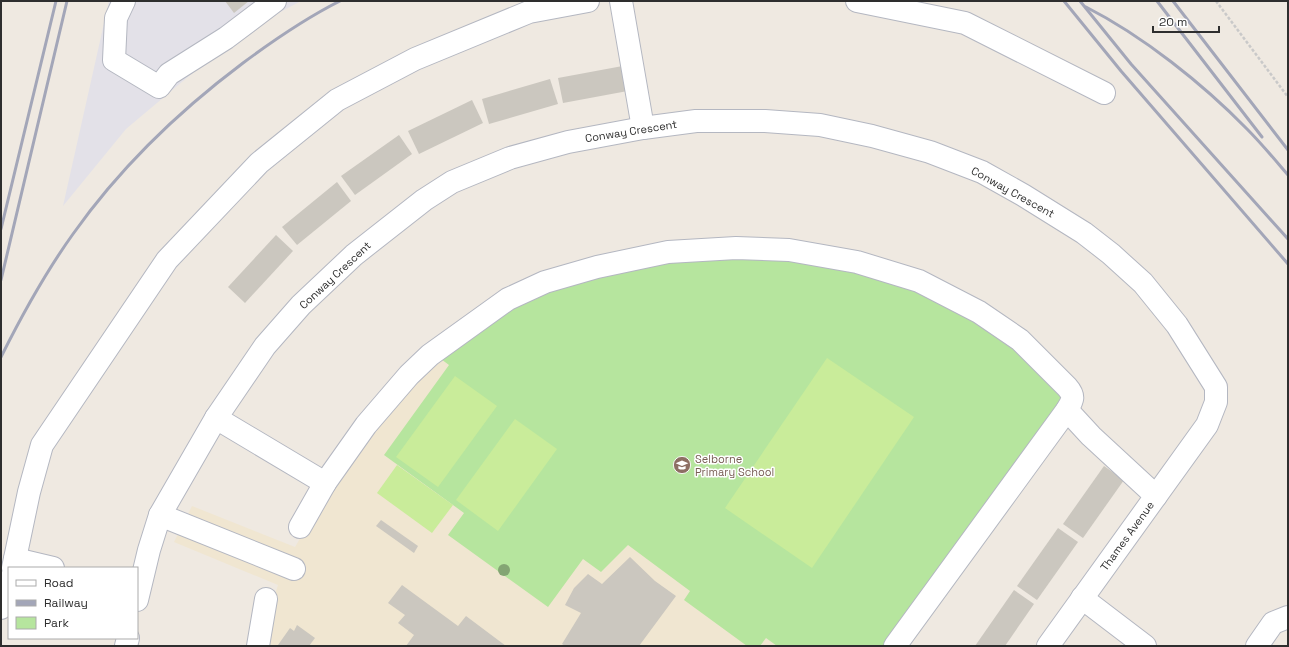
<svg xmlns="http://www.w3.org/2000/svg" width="1289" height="647" viewBox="0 0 1289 647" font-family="'Space Grotesk',sans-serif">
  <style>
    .industrial { fill: #e3e1e8 }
    .education { fill: #f0e6d1 }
    .green { fill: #b6e59e }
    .pitch { fill: #c9ec9a }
    .building { fill: #cbc7bf }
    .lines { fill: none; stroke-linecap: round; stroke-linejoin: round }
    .minor-casing { stroke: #b4b7c1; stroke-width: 24 }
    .path { stroke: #c9c9c9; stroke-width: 2.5; stroke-dasharray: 3 2; stroke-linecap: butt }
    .minor { stroke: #fff; stroke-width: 22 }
    .rail { stroke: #a3a6b8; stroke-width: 3 }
    .tree { fill: #84a574 }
    .labels { text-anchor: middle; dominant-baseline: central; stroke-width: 3; stroke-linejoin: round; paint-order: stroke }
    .street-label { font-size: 11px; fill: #2e2e2e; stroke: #fff }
    .education-label { font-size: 11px; fill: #785e54; stroke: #fff; text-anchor: start }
  </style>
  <rect width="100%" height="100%" fill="#efe9e1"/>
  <polygon class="industrial" points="109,1 301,1 239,34 126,129 63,206"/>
  <polygon class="education" points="437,356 886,646 260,646 274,597 278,585 174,542 192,506 295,547 330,488 361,442"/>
  <polygon class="green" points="736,253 887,276 1004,337 1063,397 886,646 777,646 766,638 760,646 747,646 684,600 690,591 628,545 601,572 583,559 548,607 448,535 464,513 384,455 449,365 437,356 497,312 598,271"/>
  <g class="pitch">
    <polygon points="827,358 914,417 812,568 725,508"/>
    <polygon points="455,376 497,406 438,487 396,457"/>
    <polygon points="515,419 557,449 498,531 456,500"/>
    <polygon points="397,465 453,505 432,533 377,493"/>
  </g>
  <g class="building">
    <polygon points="225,1 249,1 234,13"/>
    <polygon points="628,65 633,90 563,103 558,78"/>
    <polygon points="550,79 558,104 489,124 482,99"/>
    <polygon points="472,100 483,123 419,154 408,131"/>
    <polygon points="399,135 412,154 355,195 341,176"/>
    <polygon points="337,182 351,201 297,245 282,227"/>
    <polygon points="276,235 293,251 245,303 228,287"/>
    <polygon points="1104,466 1124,480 1083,538 1063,524"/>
    <polygon points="381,520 418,546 414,553 376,526"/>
    <polygon points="1058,528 1078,542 1037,600 1017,586"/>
    <polygon points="630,557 655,581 676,596 639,646 565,646 562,644 581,613 565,605 574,588 588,574 602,584"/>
    <polygon points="402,585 458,626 466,616 506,646 406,646 414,635 398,623 405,615 388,603"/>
    <polygon points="1014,590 1034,604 1005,646 975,646"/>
    <polygon points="297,625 315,638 309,646 280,646 278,645 290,628 294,631"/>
  </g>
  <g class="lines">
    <defs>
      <g id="minor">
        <polyline points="124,1 116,18 114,60 159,87 169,74 226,38 275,1"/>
        <polyline points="621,1 643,128"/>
        <polyline points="857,1 965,23 1104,93"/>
        <polyline points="1067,410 1091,436 1156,496"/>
        <polyline points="216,418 325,483"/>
        <polyline points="160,515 294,569"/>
        <path d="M 300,527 L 325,483 L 366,425 L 409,375 L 430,355 L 508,299 L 545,282 L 597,267 L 668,252 L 736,248 L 789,250 L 857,262 L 919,281 L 979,312 L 1020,340 L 1067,387 C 1075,396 1073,400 1067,410 L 895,646"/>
        <polyline points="15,559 53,568"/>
        <polyline points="13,568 29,492 42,445 167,260 259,163 337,100 415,59 529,12 588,1"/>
        <polyline points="1082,598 1145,646"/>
        <polyline points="137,600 149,550 160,515 216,418 265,346 301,305 354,255 424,200 452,182 510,158 568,142 643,128 696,121 765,121 820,125 872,136 930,152 982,172 1023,195 1084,233 1111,254 1143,283 1177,325 1216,387 1216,402 1207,425 1048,646"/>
        <polyline points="1,608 9,580"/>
        <polyline points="126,646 128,638"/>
        <polyline points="258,646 266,599"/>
        <polyline points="1257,646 1273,623 1288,617"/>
      </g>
    </defs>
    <use href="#minor" class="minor-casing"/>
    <polyline class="path" points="1216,1 1288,97"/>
    <use href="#minor" class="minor"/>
    <g class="rail">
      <polyline points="1064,1 1121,71 1288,264"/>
      <polyline points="1080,1 1131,64 1288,239"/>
      <polyline points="1157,1 1262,137"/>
      <polyline points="1173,1 1288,150"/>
      <path d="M 1086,7 C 1143,36 1203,84 1247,129 C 1262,144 1275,160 1288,175"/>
      <polyline points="1,229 56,1"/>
      <polyline points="1,280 67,1"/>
      <path d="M 1,357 C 22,315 45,273 73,234 C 119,169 179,111 243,63 C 274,40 306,18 340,1"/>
    </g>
  </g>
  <circle class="tree" cx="504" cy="570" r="6"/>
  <defs>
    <symbol id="school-disc" viewBox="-11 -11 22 22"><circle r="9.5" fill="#8d6e63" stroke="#fff"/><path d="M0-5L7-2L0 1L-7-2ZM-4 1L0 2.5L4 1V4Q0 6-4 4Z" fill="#fff"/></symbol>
  </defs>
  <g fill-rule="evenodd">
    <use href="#school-disc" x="672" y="455" width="20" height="20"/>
  </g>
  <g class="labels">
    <g class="street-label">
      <text transform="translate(631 131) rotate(-9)">Conway Crescent</text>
      <text transform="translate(1013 192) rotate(29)">Conway Crescent</text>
      <text transform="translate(335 275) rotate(-43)">Conway Crescent</text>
      <text transform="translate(1127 536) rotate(-54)">Thames Avenue</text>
    </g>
    <g class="education-label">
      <text x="695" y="459">Selborne<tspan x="695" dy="13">Primary School</tspan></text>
    </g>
  </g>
  <rect width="1289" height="647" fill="none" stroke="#2e2e2e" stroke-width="4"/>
  <rect x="8" y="567" width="130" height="72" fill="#ffffff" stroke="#ababab"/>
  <rect x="16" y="580" width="20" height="6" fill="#ffffff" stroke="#ababab"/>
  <text x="44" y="587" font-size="12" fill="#2e2e2e">Road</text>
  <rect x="16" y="600" width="20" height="6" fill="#a3a6b8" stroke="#ababab"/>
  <text x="44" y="607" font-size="12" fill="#2e2e2e">Railway</text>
  <rect x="16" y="617" width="20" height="12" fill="#b6e59e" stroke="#ababab"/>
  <text x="44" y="627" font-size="12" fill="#2e2e2e">Park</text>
  <path d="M1153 26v6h66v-6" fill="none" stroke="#2e2e2e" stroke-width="2"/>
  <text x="1159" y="26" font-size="12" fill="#2e2e2e" stroke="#ffffff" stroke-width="3" paint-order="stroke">20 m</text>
</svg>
